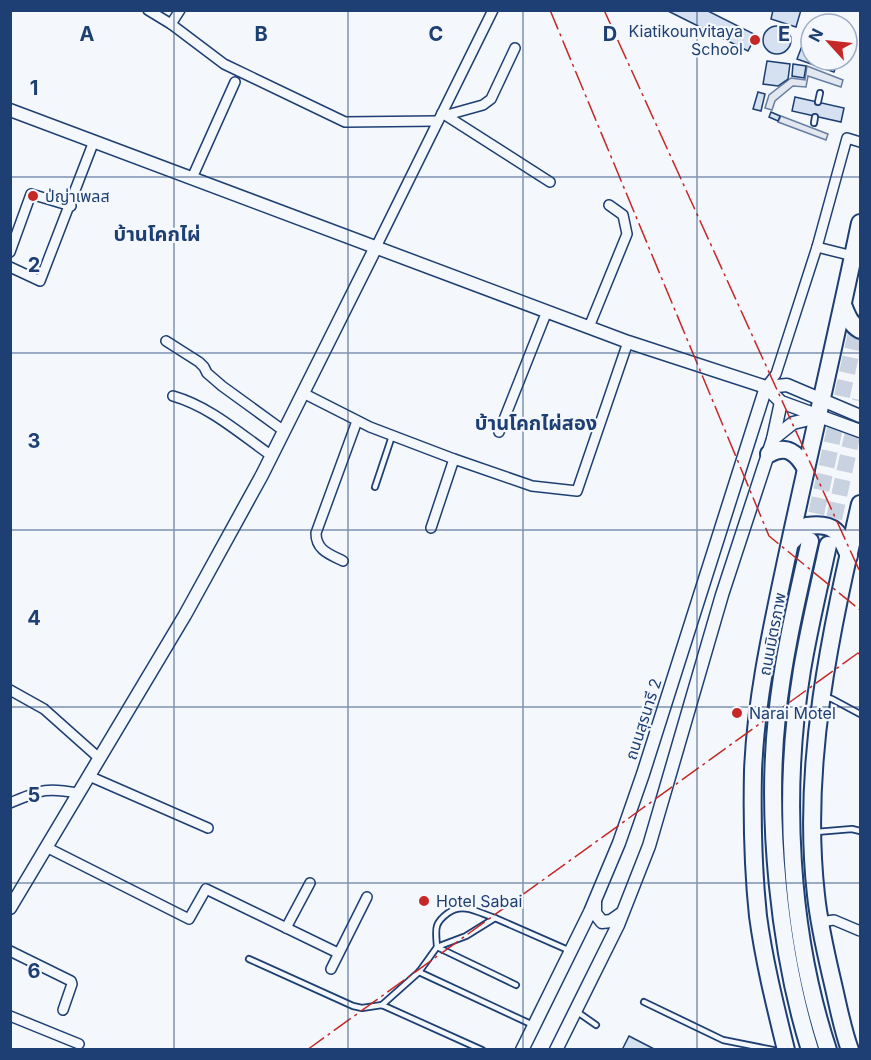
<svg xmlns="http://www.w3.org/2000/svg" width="871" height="1060" viewBox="0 0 871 1060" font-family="Inter,'Noto Sans Thai',sans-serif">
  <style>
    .parking { fill: #e3e8f0; stroke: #687fa3; stroke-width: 1.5 }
    .building { fill: #d5e0f0; stroke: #1d3f73; stroke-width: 1.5 }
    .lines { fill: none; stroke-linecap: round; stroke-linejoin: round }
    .highway-tunnel { stroke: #c9d2e0; stroke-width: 16; stroke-dasharray: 16 8; stroke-linecap: butt }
    .lane-casing { stroke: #1d3f73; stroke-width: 8 }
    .street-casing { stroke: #1d3f73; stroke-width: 12 }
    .secondary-casing { stroke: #1d3f73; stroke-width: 15 }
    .highway-casing { stroke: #1d3f73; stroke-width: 20 }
    .lane { stroke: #f4f7fb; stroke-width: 4.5 }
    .street { stroke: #f4f7fb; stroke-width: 9 }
    .secondary { stroke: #f4f7fb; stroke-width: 12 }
    .highway { stroke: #f4f7fb; stroke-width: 16 }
    .power { stroke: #c62828; stroke-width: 1.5; stroke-dasharray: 21 4.5 3 4.5; stroke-linecap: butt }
    .grid { fill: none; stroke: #1d3f73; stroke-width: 1.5; stroke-opacity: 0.55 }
    .poi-dot { fill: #c62828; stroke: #f4f7fb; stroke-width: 2 }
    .labels { text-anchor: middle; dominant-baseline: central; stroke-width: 4.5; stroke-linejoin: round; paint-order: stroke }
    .poi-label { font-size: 16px; fill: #1d3f73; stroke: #f4f7fb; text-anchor: start }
    .street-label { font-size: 16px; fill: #1d3f73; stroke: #f4f7fb }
    .quarter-label { font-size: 20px; font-weight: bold; fill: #1d3f73; stroke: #f4f7fb }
    .grid-label { font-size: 20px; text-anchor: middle; font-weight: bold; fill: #1d3f73; stroke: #f4f7fb; stroke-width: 4.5; stroke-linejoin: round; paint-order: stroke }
  </style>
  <rect width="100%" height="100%" fill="#f4f7fb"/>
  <g class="parking">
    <polygon points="807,66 843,80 841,87 808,76 806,87 793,86 775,101 772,110 765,108 769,95 791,78 805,80"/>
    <polygon points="781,116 828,134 826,140 778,122"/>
  </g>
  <g class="building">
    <polygon points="666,10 706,10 756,35 748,51"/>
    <polygon points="773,10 801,10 796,27 771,19"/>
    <circle cx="777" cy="40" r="14"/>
    <polygon points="802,46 811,49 811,60 838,60 834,72 797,59"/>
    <polygon points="767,61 790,64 788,79 778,86 763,84"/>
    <polygon points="793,64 806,66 804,78 792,76"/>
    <polygon points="758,92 765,94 761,111 753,109"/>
    <polygon points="795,97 844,108 841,122 792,111"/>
    <polygon points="771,112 780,116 778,121 769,117"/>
    <polygon points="629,1036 656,1050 622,1050"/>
  </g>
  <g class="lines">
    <g class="highway-tunnel">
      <polyline points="811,537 860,314"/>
      <polyline points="829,542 860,400"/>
    </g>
    <defs>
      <g id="lane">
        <polyline points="818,102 820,93"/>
        <polyline points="814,123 815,117"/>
        <polyline points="375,487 392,436"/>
        <polyline points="825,697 832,699 860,714"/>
        <polyline points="816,832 852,829 860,831"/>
        <path d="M 495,918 C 479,913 463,902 448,913 C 433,924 436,930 437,947 L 516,985"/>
        <polyline points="249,959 353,1006 362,1008 382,1005 482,1050"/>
        <polyline points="419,972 533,1025"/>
        <polyline points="644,1002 723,1040 773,1050"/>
        <polyline points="382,1005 419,972 437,947 466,936 495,918 568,950"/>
        <polyline points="576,1011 596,1025"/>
      </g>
      <g id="street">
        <polyline points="148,10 171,24 224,64 345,122 438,121"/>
        <polyline points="171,24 180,10"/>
        <polyline points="442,113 550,182"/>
        <polyline points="447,115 483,105 491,99 515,48"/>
        <polyline points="192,178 235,82"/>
        <polyline points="376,247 493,10"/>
        <polyline points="817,247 853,256"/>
        <polyline points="10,252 31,194 71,206"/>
        <polyline points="10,267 40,281 94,141"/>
        <polyline points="589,327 627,234 623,215 609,205"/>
        <polyline points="166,341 199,362 204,367 207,373 222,386 284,431"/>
        <polyline points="766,387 776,374 817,247 847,138 860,142"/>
        <polyline points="303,393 370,427 454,459 532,486 577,491 628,342"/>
        <path d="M 173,396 C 211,407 240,434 272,456"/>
        <polyline points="499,432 547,311"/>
        <polyline points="431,528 454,459"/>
        <path d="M 343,561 C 329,554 316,550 316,533 L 357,421"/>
        <polyline points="10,690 44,709 99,758"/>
        <polyline points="89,776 208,828"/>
        <path d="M 10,803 C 41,790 45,787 78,793"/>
        <polyline points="46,847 189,919 206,889 338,953"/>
        <polyline points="820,922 834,920 860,931"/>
        <polyline points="286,928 310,883"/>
        <polyline points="10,951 71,981 72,984 63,1010"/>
        <polyline points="331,969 367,897"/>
        <polyline points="10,1016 79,1044"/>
      </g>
      <g id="secondary">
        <polyline points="10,110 628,342 766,387 787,385 860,416"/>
        <polyline points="766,387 781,402 860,431"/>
        <polyline points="773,439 793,423 818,417"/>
        <polyline points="595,902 595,913 602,922 611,921 621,914"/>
        <polyline points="10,908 185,615 262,475 376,247"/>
        <polyline points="522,1050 590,912 619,843 643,774 766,387"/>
        <polyline points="556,1050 618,925 649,846 722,595 773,439 781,402"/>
      </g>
      <g id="highway">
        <path d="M 843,305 C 847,315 850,324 860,330"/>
        <path d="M 769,454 C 787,444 797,453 806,469"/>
        <path d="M 791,542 L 807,526 C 835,522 839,532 849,556"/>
        <path d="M 786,1050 C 775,1005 764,961 758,916 C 753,869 752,819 753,771 C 756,694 774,618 790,542 C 813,436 838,329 860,223"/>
        <path d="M 810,1050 C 779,951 766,818 777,716 C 783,657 797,599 810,541"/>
        <path d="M 828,1050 C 789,932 782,792 802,670 C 809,628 819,587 828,545"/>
        <path d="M 850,1050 C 842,1028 838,1005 833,984 C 826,954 819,925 816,895 C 801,764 831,631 860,504"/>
      </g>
    </defs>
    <use href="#lane" class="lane-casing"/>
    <use href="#street" class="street-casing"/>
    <use href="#secondary" class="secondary-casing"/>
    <use href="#highway" class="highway-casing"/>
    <use href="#lane" class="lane"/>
    <use href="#street" class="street"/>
    <use href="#secondary" class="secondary"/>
    <use href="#highway" class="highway"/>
    <g class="power">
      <polyline points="550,10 769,536 860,610"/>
      <polyline points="604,10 860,572"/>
      <polyline points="307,1050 858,653 860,655"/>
    </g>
  </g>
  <path class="grid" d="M 174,10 L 174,1050M 348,10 L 348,1050M 523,10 L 523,1050M 697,10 L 697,1050M 10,177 L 860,177M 10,353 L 860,353M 10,530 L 860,530M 10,707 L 860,707M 10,883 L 860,883"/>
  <g class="poi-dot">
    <circle cx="755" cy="40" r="6"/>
    <circle cx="33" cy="196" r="6"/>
    <circle cx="737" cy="713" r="6"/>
    <circle cx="424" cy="901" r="6"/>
  </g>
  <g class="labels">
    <g class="poi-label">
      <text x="743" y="31" text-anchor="end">Kiatikounvitaya<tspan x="743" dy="18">School</tspan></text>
      <text x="45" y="196">ป่ญ่าเพลส</text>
      <text x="749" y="713">Narai Motel</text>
      <text x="436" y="901">Hotel Sabai</text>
    </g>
    <g class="street-label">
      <text transform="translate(772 634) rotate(-79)">ถนนมิตรภาพ</text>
      <text transform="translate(643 719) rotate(-72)">ถนนสุรนารี 2</text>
    </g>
    <g class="quarter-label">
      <text x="157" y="234">บ้านโคกไผ่</text>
      <text x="536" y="423">บ้านโคกไผ่สอง</text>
    </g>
  </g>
  <g class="grid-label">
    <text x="87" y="41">A</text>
    <text x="261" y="41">B</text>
    <text x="436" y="41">C</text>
    <text x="610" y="41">D</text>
    <text x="784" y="41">E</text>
    <text x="34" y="95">1</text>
    <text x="34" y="272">2</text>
    <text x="34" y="448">3</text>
    <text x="34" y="625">4</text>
    <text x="34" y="802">5</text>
    <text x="34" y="978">6</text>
  </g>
  <rect width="871" height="1060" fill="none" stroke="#1d3f73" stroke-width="24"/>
  <g transform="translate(829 42) rotate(297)"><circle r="28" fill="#f4f7fb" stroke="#9eadc5" stroke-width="1.5"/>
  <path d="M0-4.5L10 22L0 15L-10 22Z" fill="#c62828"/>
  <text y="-9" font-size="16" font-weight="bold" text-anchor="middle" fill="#1d3f73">N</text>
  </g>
</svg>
